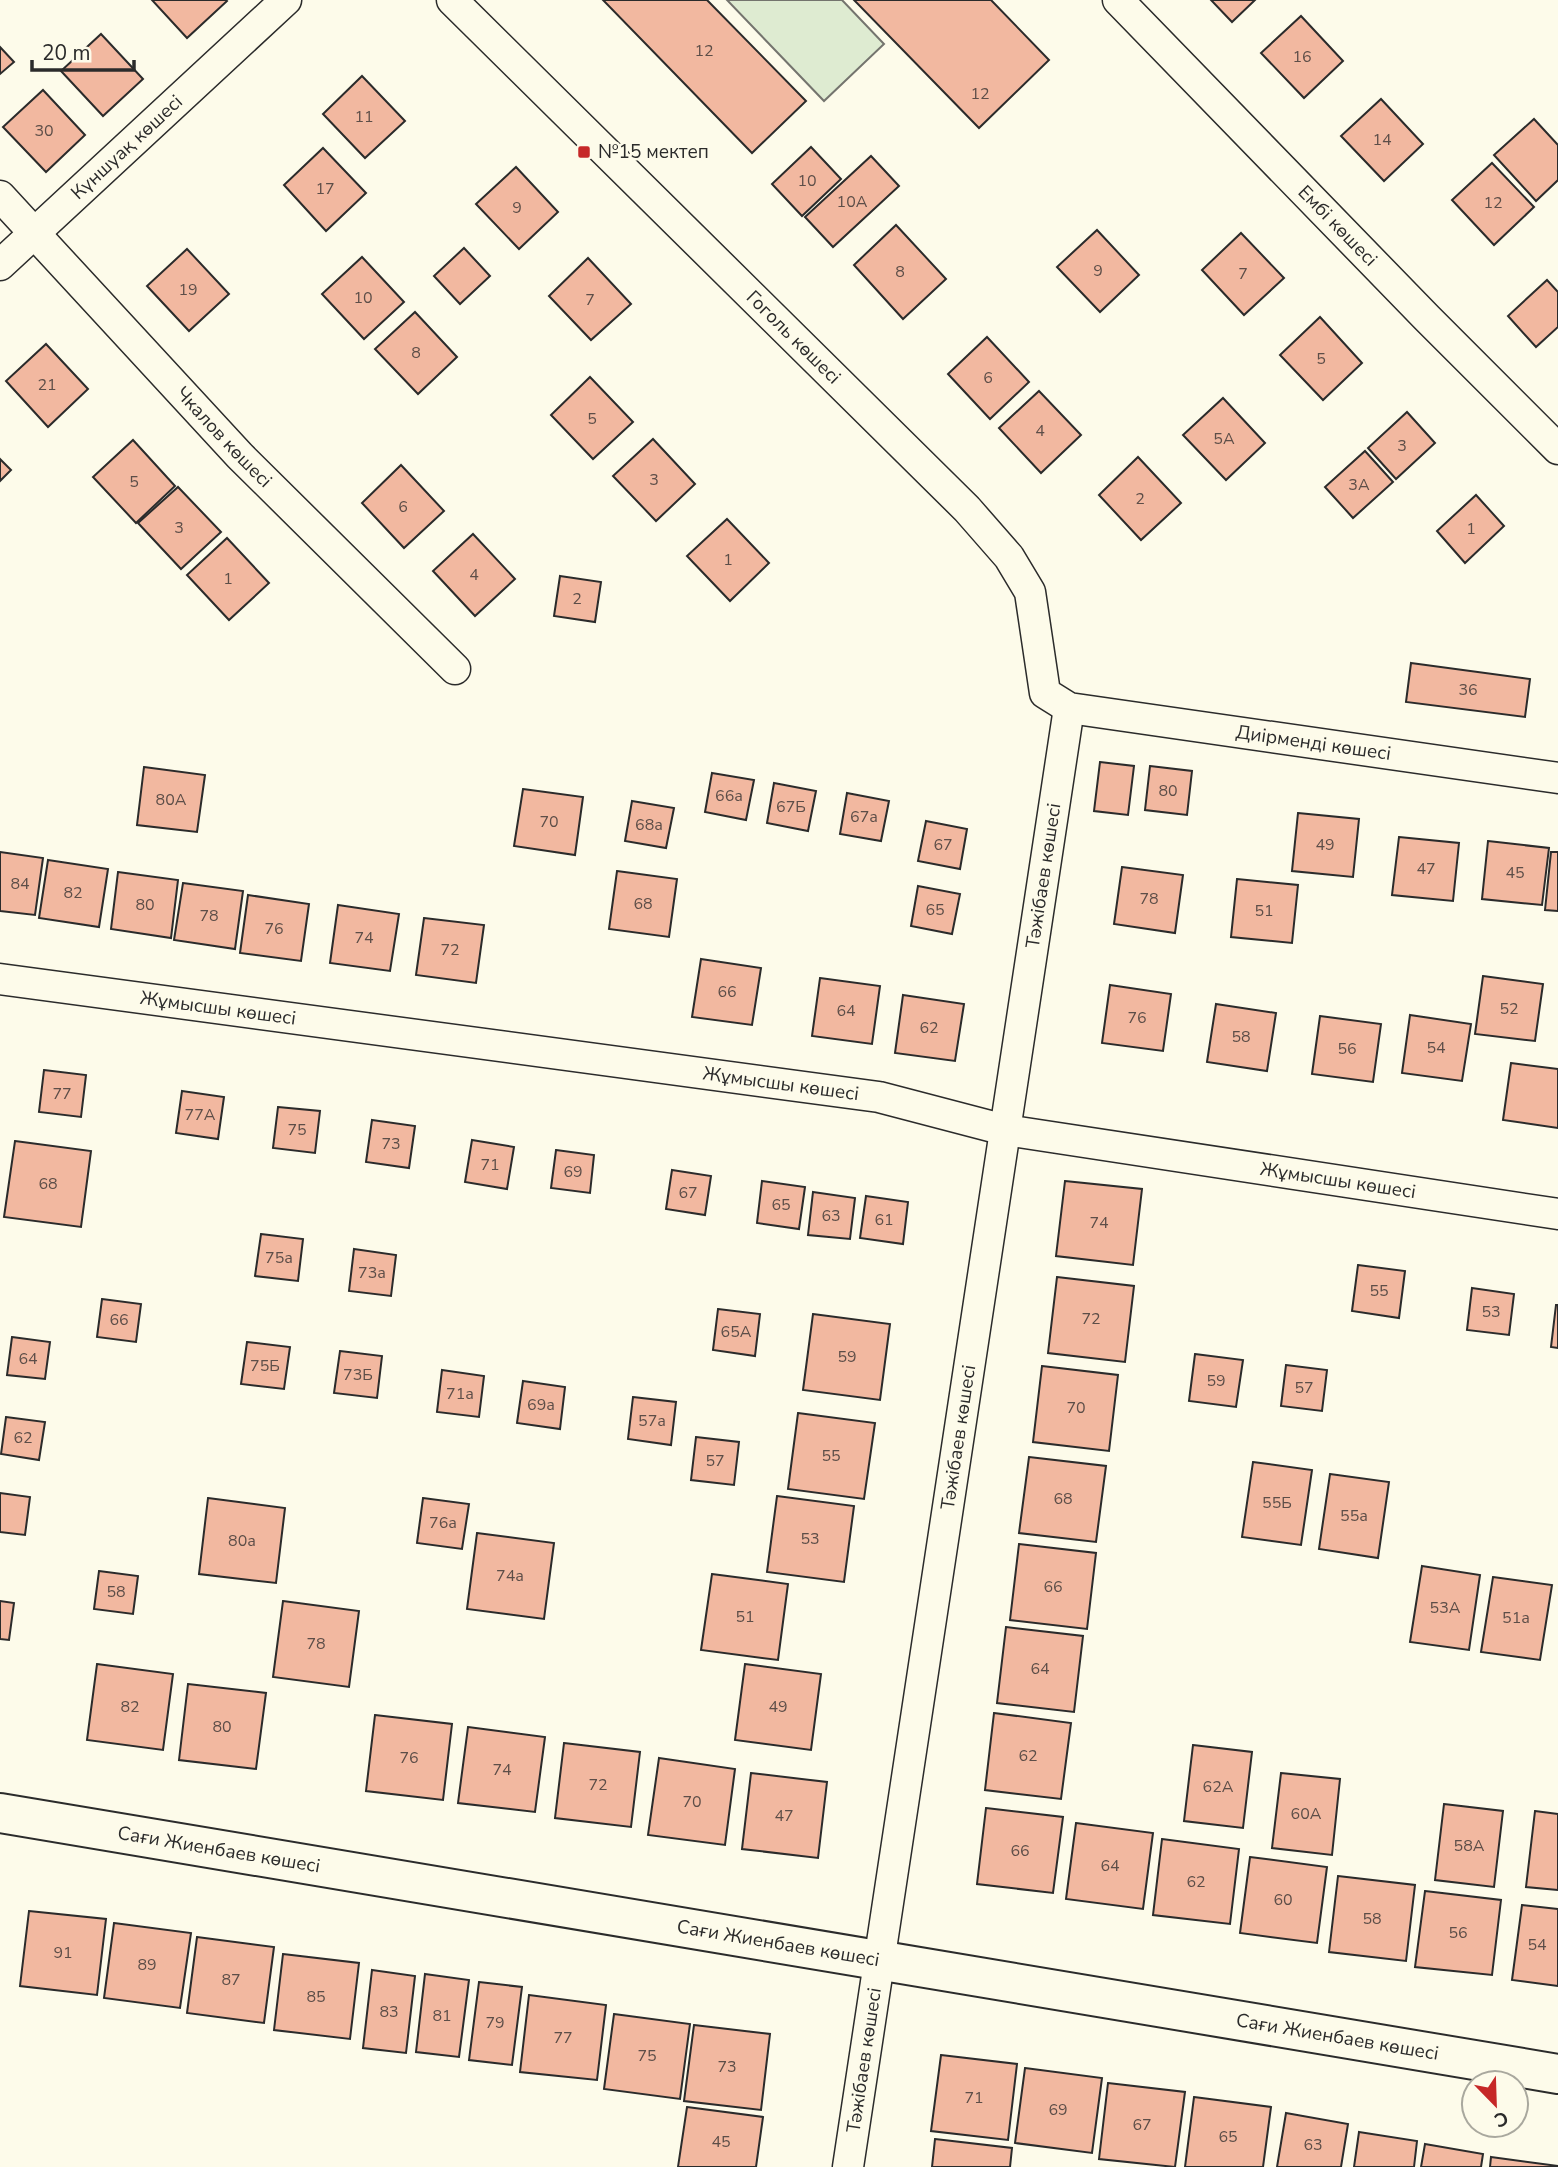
<svg xmlns="http://www.w3.org/2000/svg" width="1558" height="2167" viewBox="0 0 1558 2167" font-family="'Nunito Sans',sans-serif">
  <style>
    .green { fill: #deebd1; stroke: #74746e; stroke-width: 2 }
    .building { fill: #f2b8a0; stroke: #2b2b2b; stroke-width: 2 }
    .lines { fill: none; stroke-linecap: round; stroke-linejoin: round }
    .street-casing { stroke: #2b2b2b; stroke-width: 33 }
    .secondary-casing { stroke: #2b2b2b; stroke-width: 42 }
    .street { stroke: #fdfbea; stroke-width: 30 }
    .secondary { stroke: #fdfbea; stroke-width: 38 }
    .poi-dot { fill: #c62828; stroke: #fdfbea; stroke-width: 2.5 }
    .labels { text-anchor: middle; dominant-baseline: central; stroke-width: 5; stroke-linejoin: round; paint-order: stroke }
    .number-label { font-size: 16px; fill: #5d4e48 }
    .street-label { font-size: 19px; fill: #2b2b2b; stroke: #fdfbea }
    .poi-label { font-size: 19px; fill: #2b2b2b; stroke: #fdfbea; text-anchor: start }
  </style>
  <rect width="100%" height="100%" fill="#fdfbea"/>
  <polygon class="green" points="727,0 842,0 884,44 824,101"/>
  <g class="building">
    <polygon points="152,0 226,0 227,1 187,38"/>
    <polygon points="603,0 707,0 806,101 752,153"/>
    <polygon points="854,0 991,0 1049,60 979,128"/>
    <polygon points="1211,0 1255,0 1232,22"/>
    <polygon points="1301,16 1343,61 1304,98 1261,53"/>
    <polygon points="101,34 143,79 103,116 61,71"/>
    <polygon points="0,47 14,62 0,74"/>
    <polygon points="362,76 405,121 365,158 323,114"/>
    <polygon points="43,90 85,135 46,172 3,127"/>
    <polygon points="1381,99 1423,144 1384,181 1341,136"/>
    <polygon points="1534,119 1558,145 1558,180 1536,201 1494,155"/>
    <polygon points="811,147 841,179 802,216 772,184"/>
    <polygon points="323,148 366,193 326,231 284,185"/>
    <polygon points="871,156 899,186 833,247 805,217"/>
    <polygon points="1492,163 1534,207 1494,245 1452,200"/>
    <polygon points="516,167 558,212 519,249 476,204"/>
    <polygon points="896,225 946,279 903,319 854,265"/>
    <polygon points="1097,230 1139,275 1100,312 1057,267"/>
    <polygon points="1241,233 1284,278 1244,315 1202,270"/>
    <polygon points="464,248 490,276 460,304 434,276"/>
    <polygon points="187,249 229,294 189,331 147,286"/>
    <polygon points="362,257 404,302 364,339 322,294"/>
    <polygon points="588,258 631,304 591,340 549,296"/>
    <polygon points="1547,280 1558,292 1558,327 1536,347 1508,316"/>
    <polygon points="415,312 457,357 418,394 375,349"/>
    <polygon points="1320,317 1362,363 1323,400 1280,355"/>
    <polygon points="987,337 1029,382 990,419 948,374"/>
    <polygon points="46,344 88,389 48,427 6,381"/>
    <polygon points="590,377 633,422 593,459 551,415"/>
    <polygon points="1039,391 1081,435 1041,473 999,428"/>
    <polygon points="1223,398 1265,443 1226,480 1183,435"/>
    <polygon points="1407,412 1435,443 1396,479 1368,448"/>
    <polygon points="653,439 695,484 656,521 613,476"/>
    <polygon points="133,440 175,486 136,523 93,477"/>
    <polygon points="1365,451 1393,482 1353,518 1325,487"/>
    <polygon points="1138,457 1181,503 1141,540 1099,495"/>
    <polygon points="0,459 11,470 0,481"/>
    <polygon points="401,465 444,511 404,548 362,503"/>
    <polygon points="178,487 221,532 181,569 138,523"/>
    <polygon points="1476,495 1504,526 1465,563 1437,531"/>
    <polygon points="727,519 769,563 730,601 687,556"/>
    <polygon points="473,534 515,579 475,616 433,571"/>
    <polygon points="227,538 269,583 229,620 187,575"/>
    <polygon points="560,576 601,582 595,622 554,616"/>
    <polygon points="1411,663 1530,679 1525,717 1406,702"/>
    <polygon points="1100,762 1134,766 1128,815 1094,811"/>
    <polygon points="1150,766 1192,771 1187,815 1145,810"/>
    <polygon points="144,767 205,775 197,832 137,825"/>
    <polygon points="712,773 754,780 746,820 705,812"/>
    <polygon points="774,783 816,791 808,831 767,823"/>
    <polygon points="523,789 583,797 575,855 514,846"/>
    <polygon points="847,793 889,801 881,841 840,834"/>
    <polygon points="632,801 674,808 666,848 625,841"/>
    <polygon points="1298,813 1359,819 1353,877 1292,871"/>
    <polygon points="926,821 967,829 960,869 918,861"/>
    <polygon points="1399,837 1459,843 1453,901 1392,895"/>
    <polygon points="1488,841 1549,848 1542,905 1482,899"/>
    <polygon points="0,852 43,858 35,915 0,911"/>
    <polygon points="1551,852 1558,852 1558,911 1545,910"/>
    <polygon points="48,860 108,869 99,927 39,918"/>
    <polygon points="1122,867 1183,875 1175,933 1114,924"/>
    <polygon points="617,871 677,879 669,937 609,929"/>
    <polygon points="118,872 178,880 171,938 111,929"/>
    <polygon points="1237,879 1298,885 1292,943 1231,937"/>
    <polygon points="183,883 243,891 235,949 174,940"/>
    <polygon points="918,886 960,894 952,934 911,926"/>
    <polygon points="248,895 309,904 301,961 240,953"/>
    <polygon points="338,905 399,914 390,971 330,963"/>
    <polygon points="424,918 484,925 476,983 416,975"/>
    <polygon points="701,959 761,968 752,1025 692,1017"/>
    <polygon points="1483,976 1543,984 1535,1041 1475,1034"/>
    <polygon points="820,978 880,986 872,1044 812,1036"/>
    <polygon points="1110,985 1171,994 1163,1051 1102,1043"/>
    <polygon points="903,995 964,1004 955,1061 895,1053"/>
    <polygon points="1216,1004 1276,1013 1267,1071 1207,1062"/>
    <polygon points="1410,1015 1471,1024 1462,1081 1402,1073"/>
    <polygon points="1320,1016 1381,1024 1373,1082 1312,1074"/>
    <polygon points="1511,1063 1558,1069 1558,1128 1503,1120"/>
    <polygon points="44,1070 86,1075 81,1117 39,1112"/>
    <polygon points="182,1091 224,1097 218,1139 176,1133"/>
    <polygon points="278,1107 320,1111 315,1153 273,1148"/>
    <polygon points="372,1120 415,1126 409,1168 366,1162"/>
    <polygon points="472,1140 514,1147 507,1189 465,1182"/>
    <polygon points="15,1141 91,1151 81,1227 4,1217"/>
    <polygon points="556,1150 594,1155 590,1193 551,1188"/>
    <polygon points="672,1170 711,1176 705,1215 666,1209"/>
    <polygon points="762,1181 805,1187 799,1229 757,1223"/>
    <polygon points="1065,1181 1142,1189 1133,1265 1056,1256"/>
    <polygon points="813,1192 855,1198 850,1239 808,1235"/>
    <polygon points="866,1196 908,1202 903,1244 860,1238"/>
    <polygon points="261,1234 303,1239 298,1281 255,1276"/>
    <polygon points="354,1249 396,1255 391,1296 349,1291"/>
    <polygon points="1358,1265 1405,1271 1399,1318 1352,1311"/>
    <polygon points="1057,1277 1134,1286 1125,1362 1048,1353"/>
    <polygon points="1472,1288 1514,1294 1509,1335 1467,1330"/>
    <polygon points="102,1299 141,1304 136,1342 97,1337"/>
    <polygon points="1556,1305 1558,1305 1558,1348 1551,1347"/>
    <polygon points="718,1309 760,1314 755,1356 713,1350"/>
    <polygon points="813,1314 890,1324 880,1400 803,1390"/>
    <polygon points="12,1337 50,1342 45,1379 7,1375"/>
    <polygon points="247,1342 290,1347 284,1389 241,1384"/>
    <polygon points="340,1351 382,1356 377,1398 334,1393"/>
    <polygon points="1195,1354 1243,1360 1236,1407 1189,1401"/>
    <polygon points="1286,1365 1327,1370 1322,1411 1281,1406"/>
    <polygon points="1042,1366 1118,1375 1109,1451 1033,1442"/>
    <polygon points="442,1370 484,1376 479,1417 437,1412"/>
    <polygon points="523,1381 565,1387 560,1429 517,1423"/>
    <polygon points="633,1397 676,1402 671,1445 628,1439"/>
    <polygon points="798,1413 875,1423 864,1499 788,1489"/>
    <polygon points="6,1417 45,1422 39,1460 1,1454"/>
    <polygon points="696,1437 739,1442 734,1485 691,1480"/>
    <polygon points="1029,1457 1106,1466 1096,1542 1019,1533"/>
    <polygon points="1253,1462 1312,1470 1301,1545 1242,1537"/>
    <polygon points="1330,1474 1389,1482 1378,1558 1319,1549"/>
    <polygon points="0,1493 30,1497 25,1535 0,1532"/>
    <polygon points="777,1496 854,1506 844,1582 767,1572"/>
    <polygon points="208,1498 285,1508 276,1583 199,1574"/>
    <polygon points="423,1498 469,1504 462,1549 417,1543"/>
    <polygon points="477,1533 554,1543 544,1619 467,1609"/>
    <polygon points="1019,1544 1096,1553 1087,1629 1010,1620"/>
    <polygon points="1422,1566 1480,1575 1469,1650 1410,1642"/>
    <polygon points="99,1571 138,1576 133,1614 94,1609"/>
    <polygon points="712,1574 788,1584 778,1660 701,1650"/>
    <polygon points="1493,1577 1552,1585 1540,1660 1481,1652"/>
    <polygon points="0,1601 14,1603 9,1640 0,1639"/>
    <polygon points="283,1601 359,1611 349,1687 273,1677"/>
    <polygon points="1006,1627 1083,1636 1074,1712 997,1703"/>
    <polygon points="97,1664 173,1674 163,1750 87,1740"/>
    <polygon points="745,1664 821,1674 811,1750 735,1740"/>
    <polygon points="188,1684 266,1693 256,1769 179,1760"/>
    <polygon points="994,1713 1071,1723 1061,1799 985,1790"/>
    <polygon points="375,1715 452,1724 443,1800 366,1791"/>
    <polygon points="468,1727 545,1737 535,1812 458,1803"/>
    <polygon points="564,1743 640,1752 631,1827 555,1818"/>
    <polygon points="1193,1745 1252,1752 1243,1828 1184,1821"/>
    <polygon points="659,1758 735,1769 725,1845 648,1835"/>
    <polygon points="751,1773 827,1782 818,1858 742,1849"/>
    <polygon points="1281,1773 1340,1779 1332,1855 1272,1848"/>
    <polygon points="1444,1804 1503,1811 1494,1887 1435,1880"/>
    <polygon points="986,1808 1063,1817 1053,1893 977,1884"/>
    <polygon points="1535,1811 1558,1814 1558,1890 1526,1887"/>
    <polygon points="1076,1823 1153,1833 1143,1909 1066,1899"/>
    <polygon points="1162,1839 1239,1849 1230,1924 1153,1915"/>
    <polygon points="1250,1857 1327,1867 1317,1943 1240,1933"/>
    <polygon points="1338,1876 1415,1885 1406,1961 1329,1952"/>
    <polygon points="1425,1891 1501,1900 1492,1975 1415,1967"/>
    <polygon points="1522,1905 1558,1909 1558,1986 1512,1980"/>
    <polygon points="29,1911 106,1919 97,1995 20,1986"/>
    <polygon points="114,1923 191,1933 180,2008 104,1998"/>
    <polygon points="197,1937 274,1947 264,2023 187,2013"/>
    <polygon points="283,1954 359,1963 350,2039 274,2030"/>
    <polygon points="372,1970 415,1976 406,2053 363,2048"/>
    <polygon points="425,1974 469,1980 459,2057 416,2052"/>
    <polygon points="479,1982 522,1987 512,2065 469,2060"/>
    <polygon points="529,1995 606,2005 597,2080 520,2072"/>
    <polygon points="614,2014 690,2024 680,2099 604,2089"/>
    <polygon points="694,2025 770,2034 761,2110 684,2101"/>
    <polygon points="941,2055 1017,2064 1008,2140 931,2131"/>
    <polygon points="1025,2068 1102,2078 1092,2153 1015,2143"/>
    <polygon points="1108,2083 1185,2092 1175,2167 1099,2159"/>
    <polygon points="1194,2097 1271,2107 1263,2167 1185,2167"/>
    <polygon points="687,2107 763,2117 756,2167 678,2167"/>
    <polygon points="1286,2113 1348,2124 1341,2167 1277,2167"/>
    <polygon points="1359,2132 1417,2141 1414,2167 1354,2167"/>
    <polygon points="935,2139 1012,2148 1010,2167 932,2167"/>
    <polygon points="1425,2144 1483,2154 1481,2167 1421,2167"/>
    <polygon points="1491,2157 1558,2166 1558,2167 1490,2167"/>
  </g>
  <g class="lines">
    <defs>
      <g id="street">
        <path id="s1" d="M 452,0 L 967,509 L 1009,557 L 1030,592 L 1045,693 L 1069,708 L 1558,778"/>
        <path id="s2" d="M 1118,0 L 1427,318 L 1558,449"/>
        <path id="s3" d="M 0,196 L 240,456 L 455,669"/>
        <path id="s4" d="M 0,265 L 286,0"/>
        <path id="s5" d="M 0,979 L 879,1097 L 1005,1130 L 1558,1214"/>
        <path id="s6" d="M 848,2167 L 1069,708"/>
      </g>
      <g id="secondary">
        <path id="s7" d="M 0,1813 L 1558,2074"/>
      </g>
    </defs>
    <use href="#street" class="street-casing"/>
    <use href="#secondary" class="secondary-casing"/>
    <use href="#street" class="street"/>
    <use href="#secondary" class="secondary"/>
  </g>
  <rect class="poi-dot" x="577" y="145" width="14" height="14" rx="3.5"/>
  <g class="labels">
    <g class="number-label">
      <text x="704" y="51">12</text>
      <text x="1302" y="57">16</text>
      <text x="980" y="94">12</text>
      <text x="364" y="117">11</text>
      <text x="44" y="131">30</text>
      <text x="1382" y="140">14</text>
      <text x="807" y="181">10</text>
      <text x="325" y="189">17</text>
      <text x="852" y="202">10А</text>
      <text x="1493" y="203">12</text>
      <text x="517" y="208">9</text>
      <text x="1098" y="271">9</text>
      <text x="900" y="272">8</text>
      <text x="1243" y="274">7</text>
      <text x="188" y="290">19</text>
      <text x="363" y="298">10</text>
      <text x="590" y="300">7</text>
      <text x="416" y="353">8</text>
      <text x="1321" y="359">5</text>
      <text x="988" y="378">6</text>
      <text x="47" y="385">21</text>
      <text x="592" y="419">5</text>
      <text x="1040" y="431">4</text>
      <text x="1224" y="439">5А</text>
      <text x="1402" y="446">3</text>
      <text x="654" y="480">3</text>
      <text x="134" y="482">5</text>
      <text x="1359" y="485">3А</text>
      <text x="1140" y="499">2</text>
      <text x="403" y="507">6</text>
      <text x="179" y="528">3</text>
      <text x="1471" y="529">1</text>
      <text x="728" y="560">1</text>
      <text x="474" y="575">4</text>
      <text x="228" y="579">1</text>
      <text x="577" y="599">2</text>
      <text x="1468" y="690">36</text>
      <text x="1168" y="791">80</text>
      <text x="729" y="796">66а</text>
      <text x="171" y="800">80А</text>
      <text x="791" y="807">67Б</text>
      <text x="864" y="817">67а</text>
      <text x="549" y="822">70</text>
      <text x="649" y="825">68а</text>
      <text x="943" y="845">67</text>
      <text x="1325" y="845">49</text>
      <text x="1426" y="869">47</text>
      <text x="1515" y="873">45</text>
      <text x="20" y="884">84</text>
      <text x="73" y="893">82</text>
      <text x="1149" y="899">78</text>
      <text x="643" y="904">68</text>
      <text x="145" y="905">80</text>
      <text x="935" y="910">65</text>
      <text x="1264" y="911">51</text>
      <text x="209" y="916">78</text>
      <text x="274" y="929">76</text>
      <text x="364" y="938">74</text>
      <text x="450" y="950">72</text>
      <text x="727" y="992">66</text>
      <text x="1509" y="1009">52</text>
      <text x="846" y="1011">64</text>
      <text x="1137" y="1018">76</text>
      <text x="929" y="1028">62</text>
      <text x="1241" y="1037">58</text>
      <text x="1436" y="1048">54</text>
      <text x="1347" y="1049">56</text>
      <text x="62" y="1094">77</text>
      <text x="200" y="1115">77А</text>
      <text x="297" y="1130">75</text>
      <text x="391" y="1144">73</text>
      <text x="490" y="1165">71</text>
      <text x="573" y="1172">69</text>
      <text x="48" y="1184">68</text>
      <text x="688" y="1193">67</text>
      <text x="781" y="1205">65</text>
      <text x="831" y="1216">63</text>
      <text x="884" y="1220">61</text>
      <text x="1099" y="1223">74</text>
      <text x="279" y="1258">75а</text>
      <text x="372" y="1273">73а</text>
      <text x="1379" y="1291">55</text>
      <text x="1491" y="1312">53</text>
      <text x="1091" y="1319">72</text>
      <text x="119" y="1320">66</text>
      <text x="736" y="1332">65А</text>
      <text x="847" y="1357">59</text>
      <text x="28" y="1359">64</text>
      <text x="265" y="1366">75Б</text>
      <text x="358" y="1375">73Б</text>
      <text x="1216" y="1381">59</text>
      <text x="1304" y="1388">57</text>
      <text x="460" y="1394">71а</text>
      <text x="541" y="1405">69а</text>
      <text x="1076" y="1408">70</text>
      <text x="652" y="1421">57а</text>
      <text x="23" y="1438">62</text>
      <text x="831" y="1456">55</text>
      <text x="715" y="1461">57</text>
      <text x="1063" y="1499">68</text>
      <text x="1277" y="1503">55Б</text>
      <text x="1354" y="1516">55а</text>
      <text x="443" y="1523">76а</text>
      <text x="810" y="1539">53</text>
      <text x="242" y="1541">80а</text>
      <text x="510" y="1576">74а</text>
      <text x="1053" y="1587">66</text>
      <text x="116" y="1592">58</text>
      <text x="1445" y="1608">53А</text>
      <text x="745" y="1617">51</text>
      <text x="1516" y="1618">51а</text>
      <text x="316" y="1644">78</text>
      <text x="1040" y="1669">64</text>
      <text x="130" y="1707">82</text>
      <text x="778" y="1707">49</text>
      <text x="222" y="1727">80</text>
      <text x="1028" y="1756">62</text>
      <text x="409" y="1758">76</text>
      <text x="502" y="1770">74</text>
      <text x="598" y="1785">72</text>
      <text x="1218" y="1787">62А</text>
      <text x="692" y="1802">70</text>
      <text x="1306" y="1814">60А</text>
      <text x="784" y="1816">47</text>
      <text x="1469" y="1846">58А</text>
      <text x="1020" y="1851">66</text>
      <text x="1110" y="1866">64</text>
      <text x="1196" y="1882">62</text>
      <text x="1283" y="1900">60</text>
      <text x="1372" y="1919">58</text>
      <text x="1458" y="1933">56</text>
      <text x="1537" y="1945">54</text>
      <text x="63" y="1953">91</text>
      <text x="147" y="1965">89</text>
      <text x="231" y="1980">87</text>
      <text x="316" y="1997">85</text>
      <text x="389" y="2012">83</text>
      <text x="442" y="2016">81</text>
      <text x="495" y="2023">79</text>
      <text x="563" y="2038">77</text>
      <text x="647" y="2056">75</text>
      <text x="727" y="2067">73</text>
      <text x="974" y="2098">71</text>
      <text x="1058" y="2110">69</text>
      <text x="1142" y="2125">67</text>
      <text x="1228" y="2137">65</text>
      <text x="721" y="2142">45</text>
      <text x="1313" y="2145">63</text>
    </g>
    <g class="street-label">
      <text stroke="none"><textPath href="#s4" startOffset="173">Күншуақ көшесі</textPath></text>
      <text stroke="none"><textPath href="#s2" startOffset="315">Ембі көшесі</textPath></text>
      <text stroke="none"><textPath href="#s1" startOffset="480">Гоголь көшесі</textPath></text>
      <text stroke="none"><textPath href="#s3" startOffset="329">Чкалов көшесі</textPath></text>
      <text stroke="none"><textPath href="#s1" startOffset="1206">Диірменді көшесі</textPath></text>
      <text stroke="none"><textPath href="#s6" startOffset="1306">Тәжібаев көшесі</textPath></text>
      <text stroke="none"><textPath href="#s5" startOffset="220">Жұмысшы көшесі</textPath></text>
      <text stroke="none"><textPath href="#s5" startOffset="788">Жұмысшы көшесі</textPath></text>
      <text stroke="none"><textPath href="#s5" startOffset="1354">Жұмысшы көшесі</textPath></text>
      <text stroke="none"><textPath href="#s6" startOffset="738">Тәжібаев көшесі</textPath></text>
      <text stroke="none"><textPath href="#s7" startOffset="222">Сағи Жиенбаев көшесі</textPath></text>
      <text stroke="none"><textPath href="#s7" startOffset="789">Сағи Жиенбаев көшесі</textPath></text>
      <text stroke="none"><textPath href="#s7" startOffset="1356">Сағи Жиенбаев көшесі</textPath></text>
      <text stroke="none"><textPath href="#s6" startOffset="108">Тәжібаев көшесі</textPath></text>
    </g>
    <g class="poi-label">
      <text x="598" y="152">№15 мектеп</text>
    </g>
  </g>
  <g transform="translate(1495 2104) rotate(157)"><circle r="33" fill="#fdfbea" stroke="#a9a89e" stroke-width="2"/>
  <path d="M0-5L12 26L0 18L-12 26Z" fill="#c62828"/>
  <text y="-10" font-size="19" font-weight="bold" text-anchor="middle" fill="#2b2b2b">С</text>
  </g>
  <path d="M32 60v10h102v-10" fill="none" stroke="#2b2b2b" stroke-width="3.5"/>
  <text x="42" y="60" font-size="21" fill="#2b2b2b" stroke="#fdfbea" stroke-width="5" paint-order="stroke">20 m</text>
</svg>
